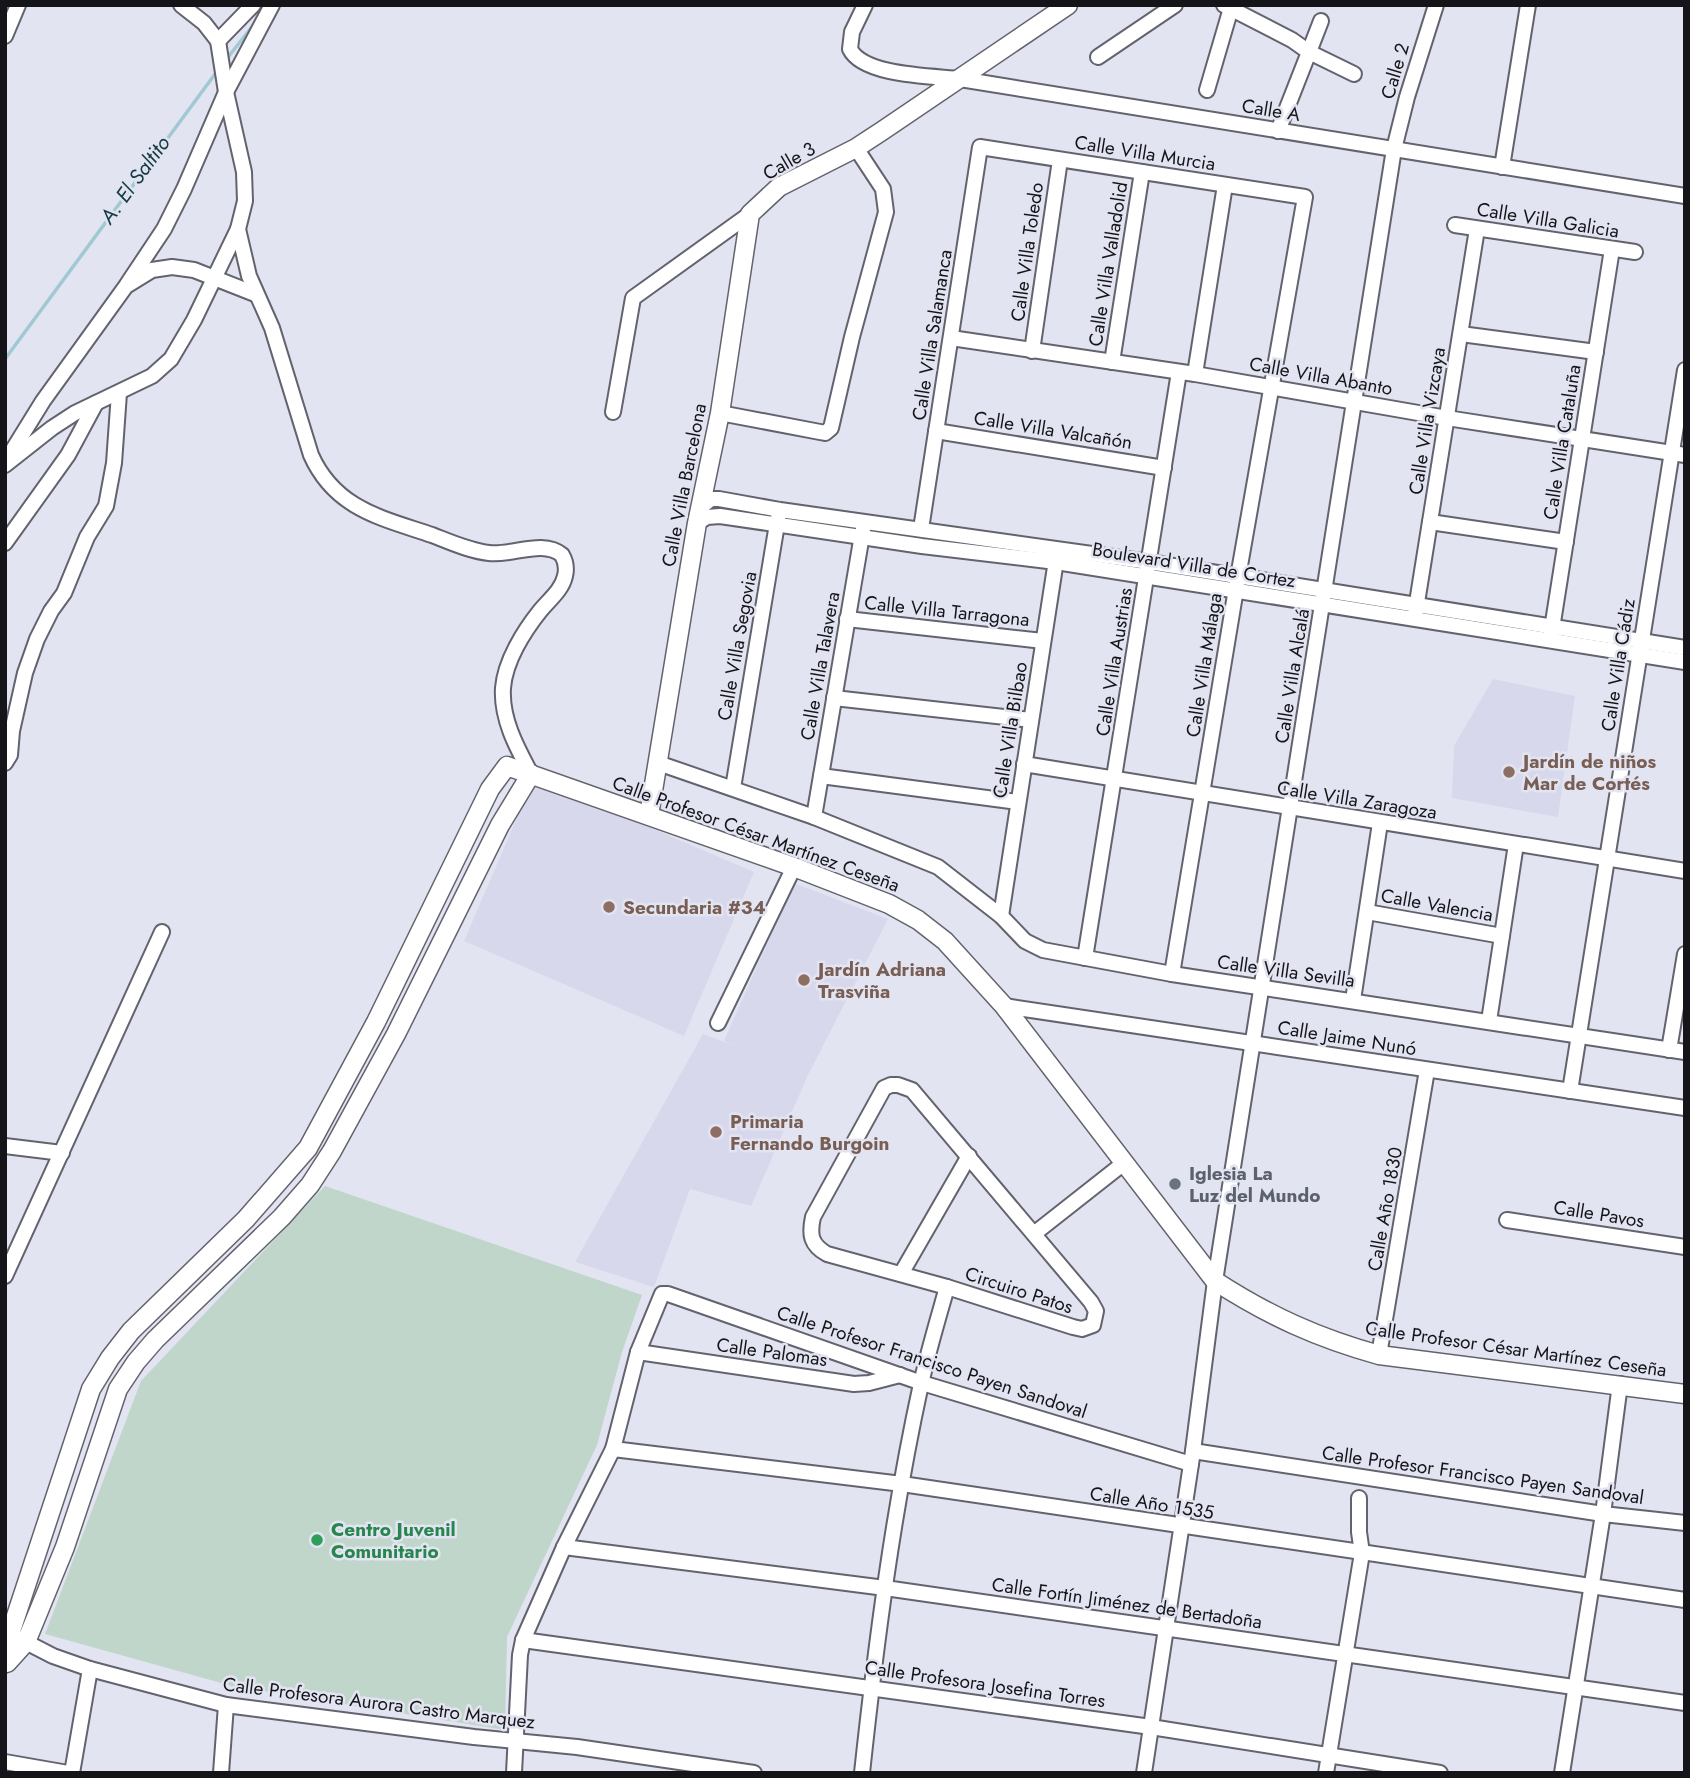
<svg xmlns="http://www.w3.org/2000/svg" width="1690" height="1778" viewBox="0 0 1690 1778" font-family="Jost,sans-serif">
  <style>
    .built { fill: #d7d8ec }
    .green { fill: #c0d6ca }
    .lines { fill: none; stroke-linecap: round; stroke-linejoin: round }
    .stream { stroke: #a0c9d4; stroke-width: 3.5 }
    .minor-casing { stroke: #62636d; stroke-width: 18 }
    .tertiary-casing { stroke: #62636d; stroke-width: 21 }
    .minor { stroke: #fff; stroke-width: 14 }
    .tertiary { stroke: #fff; stroke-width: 18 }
    .education-dot { fill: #8d6e63; stroke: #e3e4f1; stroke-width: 2.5 }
    .worship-dot { fill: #6b7280; stroke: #e3e4f1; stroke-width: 2.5 }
    .leisure-dot { fill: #2e9e5b; stroke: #e3e4f1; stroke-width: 2.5 }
    .labels { text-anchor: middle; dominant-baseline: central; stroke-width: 5; stroke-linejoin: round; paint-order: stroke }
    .street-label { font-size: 19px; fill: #151519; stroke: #e3e4f1 }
    .education-label { font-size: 19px; font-weight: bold; fill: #785e54; stroke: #e3e4f1; text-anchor: start }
    .worship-label { font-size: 19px; font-weight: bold; fill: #5b616d; stroke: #e3e4f1; text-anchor: start }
    .leisure-label { font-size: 19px; font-weight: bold; fill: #27864d; stroke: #e3e4f1; text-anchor: start }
    .water-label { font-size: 21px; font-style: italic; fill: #143a43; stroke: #e3e4f1 }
  </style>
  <rect width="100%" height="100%" fill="#e3e4f1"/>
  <g class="built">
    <polygon points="1493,679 1575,696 1558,817 1452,798 1454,746"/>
    <polygon points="534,778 754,872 684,1036 464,941"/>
    <polygon points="794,883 888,919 808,1075 751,1206 690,1189 654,1287 575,1262 703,1034 735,1046 724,1041"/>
  </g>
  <polygon class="green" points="325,1186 642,1295 622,1352 597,1445 507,1637 505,1730 232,1686 45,1634 141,1381"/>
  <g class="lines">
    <g class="stream">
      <polyline points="225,61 255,23"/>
      <polyline points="5,359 218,70"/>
    </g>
    <defs>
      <g id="minor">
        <path d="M 865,5 L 852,32 L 850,49 C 863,76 933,76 960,79 L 1685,196"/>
        <polyline points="1224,5 1292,40 1309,52 1278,131"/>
        <polyline points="1321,21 1309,52 1354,74"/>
        <polyline points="5,36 18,5"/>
        <polyline points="218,41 253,5"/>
        <polyline points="1098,57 1175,5"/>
        <polyline points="1207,90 1231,8"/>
        <polyline points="1502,167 1528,5"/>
        <polyline points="1455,225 1635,252"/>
        <path d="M 238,229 L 249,276 L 272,328 L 311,455 C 335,509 382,518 432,535 C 450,542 470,551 489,553 C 512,556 543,539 562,555 C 566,562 567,568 565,576 C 562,590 549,600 540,611 C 524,631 505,661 503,688 C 501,719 517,748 531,774"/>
        <polyline points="128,283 164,229 184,189 226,92 272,5"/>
        <polyline points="1461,334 1596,352"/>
        <polyline points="951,338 1195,374 1447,418 1685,455"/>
        <polyline points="1032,351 1060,160"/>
        <polyline points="1112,362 1142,172"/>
        <polyline points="1195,374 1225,185"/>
        <polyline points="613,412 633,298 750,214"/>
        <polyline points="720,413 820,432 825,433 831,428 852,337 886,212 883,189 856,148"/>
        <polyline points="936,431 1164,468"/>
        <polyline points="9,456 43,401 126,286 152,270 172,267 194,270 255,294"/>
        <polyline points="5,465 52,428 75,413 152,376 171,359 194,320 238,229 245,201 244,172 226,92 218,41 204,23 181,5"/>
        <polyline points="701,507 711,499 719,499 780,510 1149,562 1685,648"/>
        <polyline points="1430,522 1566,542"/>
        <polyline points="697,523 707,517 720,516 922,546 1056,562 1685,662"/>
        <polyline points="921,529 980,147 1305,197 1238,577 1172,974"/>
        <polyline points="5,543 68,455 96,403"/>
        <polyline points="1415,615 1477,229"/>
        <polyline points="847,619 1043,641"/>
        <polyline points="1551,635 1612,249"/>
        <polyline points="834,698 1031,720"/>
        <polyline points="5,763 10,755 12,731 25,673 37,639 51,611 64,593 87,537 106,506 114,463 119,393"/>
        <polyline points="658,763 814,817 938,867 1001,916 1025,941 1043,950 1172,974 1685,1052"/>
        <polyline points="1024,764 1685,871"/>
        <polyline points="821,776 1018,802"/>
        <polyline points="733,788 778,518"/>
        <polyline points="814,817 863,529"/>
        <polyline points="1367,912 1502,936"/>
        <polyline points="1001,916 1057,554"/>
        <polyline points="1085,958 1179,372"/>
        <polyline points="1353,1000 1380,823"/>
        <polyline points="1004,1006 1685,1108"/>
        <polyline points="1489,1021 1516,844"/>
        <polyline points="718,1023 794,867"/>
        <polyline points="1669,1050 1685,954"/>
        <path d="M 891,1085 L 898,1085 L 912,1090 L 1091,1302 L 1096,1311 L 1093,1325 L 1082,1329 L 1073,1327 L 947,1287 L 827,1254 C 811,1245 809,1235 813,1217 L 884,1088 Z"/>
        <polyline points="1570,1091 1685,370"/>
        <polyline points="5,1146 62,1153"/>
        <polyline points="1507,1220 1685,1247"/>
        <polyline points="1035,1233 1124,1163"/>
        <polyline points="901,1274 969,1156"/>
        <polyline points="5,1276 162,932"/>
        <polyline points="638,1352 854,1384 869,1383 900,1375"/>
        <polyline points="1379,1355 1427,1070"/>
        <polyline points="613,1449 902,1484 1685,1600"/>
        <polyline points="1193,1451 1603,1514 1685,1523"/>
        <polyline points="564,1547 885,1588 1685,1703"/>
        <polyline points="18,1638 53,1656 90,1669 226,1705 474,1737 577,1747 754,1773"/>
        <polyline points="523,1640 1151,1727 1440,1773"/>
        <polyline points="5,1762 68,1773"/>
        <polyline points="72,1773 90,1669"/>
        <polyline points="221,1773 226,1705"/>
        <polyline points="514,1773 520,1655 523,1640 564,1547 613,1449 638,1352 662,1294 668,1294 922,1383 1191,1464"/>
        <path d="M 862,1773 C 876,1643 893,1512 921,1384 C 928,1352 938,1319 947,1287"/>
        <polyline points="1144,1773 1193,1451 1215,1281 1394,149 1407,97 1436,5"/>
        <polyline points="1326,1773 1362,1553 1359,1532 1359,1498"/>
        <polyline points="1562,1773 1603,1514 1620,1384"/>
      </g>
      <g id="tertiary">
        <polyline points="649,815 697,523 720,413 750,214 779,187 856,148 882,131 1068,5"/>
        <path d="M 9,1660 L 10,1634 L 91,1389 L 110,1358 L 131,1331 L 246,1219 L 308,1148 L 376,1022 L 490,789 L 507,766 L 794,867 L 889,904 L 918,920 L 945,941 L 1004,1006 L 1215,1281 C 1269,1316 1318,1338 1379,1355 L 1685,1394"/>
        <polyline points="7,1663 26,1642 65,1547 118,1389 136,1362 155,1340 282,1217 310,1185 332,1151 396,1034 500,825 531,774"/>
      </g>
    </defs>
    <use href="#minor" class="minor-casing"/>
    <use href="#tertiary" class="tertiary-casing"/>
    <use href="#minor" class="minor"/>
    <use href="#tertiary" class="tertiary"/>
  </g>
  <g class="education-dot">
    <circle cx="1509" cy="772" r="7"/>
    <circle cx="609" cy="907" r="7"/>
    <circle cx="804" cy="980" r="7"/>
    <circle cx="716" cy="1132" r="7"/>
  </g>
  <circle class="worship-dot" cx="1175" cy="1184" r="7"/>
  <circle class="leisure-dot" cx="317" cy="1540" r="7"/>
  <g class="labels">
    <g class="street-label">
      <text transform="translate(1395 71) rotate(-74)">Calle 2</text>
      <text transform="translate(1271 110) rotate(9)">Calle A</text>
      <text transform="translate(1145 153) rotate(9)">Calle Villa Murcia</text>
      <text transform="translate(789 161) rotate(-30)">Calle 3</text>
      <text transform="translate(1548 220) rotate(9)">Calle Villa Galicia</text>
      <text transform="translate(1027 252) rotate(-82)">Calle Villa Toledo</text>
      <text transform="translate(1108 264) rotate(-81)">Calle Villa Valladolid</text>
      <text transform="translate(932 335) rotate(-81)">Calle Villa Salamanca</text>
      <text transform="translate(1321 376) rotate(10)">Calle Villa Abanto</text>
      <text transform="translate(1427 421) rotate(-81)">Calle Villa Vizcaya</text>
      <text transform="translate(1053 430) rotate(9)">Calle Villa Valcañón</text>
      <text transform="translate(1562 442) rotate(-81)">Calle Villa Cataluña</text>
      <text transform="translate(684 485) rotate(-79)">Calle Villa Barcelona</text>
      <text transform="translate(1194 565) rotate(9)">Boulevard Villa de Cortez</text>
      <text transform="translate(947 611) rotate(6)">Calle Villa Tarragona</text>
      <text transform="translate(737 646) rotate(-80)">Calle Villa Segovia</text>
      <text transform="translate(1114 662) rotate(-81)">Calle Villa Austrias</text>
      <text transform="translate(1204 665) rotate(-81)">Calle Villa Málaga</text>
      <text transform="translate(1618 665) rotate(-81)">Calle Villa Cádiz</text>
      <text transform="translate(820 666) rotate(-80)">Calle Villa Talavera</text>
      <text transform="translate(1292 676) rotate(-81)">Calle Villa Alcalá</text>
      <text transform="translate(1010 730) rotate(-81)">Calle Villa Bilbao</text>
      <text transform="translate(1357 800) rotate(9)">Calle Villa Zaragoza</text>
      <text transform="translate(756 834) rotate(20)">Calle Profesor César Martínez Ceseña</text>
      <text transform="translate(1437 905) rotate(10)">Calle Valencia</text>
      <text transform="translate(1286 971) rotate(8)">Calle Villa Sevilla</text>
      <text transform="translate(1347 1038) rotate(9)">Calle Jaime Nunó</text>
      <text transform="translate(1385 1209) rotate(-80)">Calle Año 1830</text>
      <text transform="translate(1599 1214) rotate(9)">Calle Pavos</text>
      <text transform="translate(1019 1290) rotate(18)">Circuiro Patos</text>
      <text transform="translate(1516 1349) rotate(8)">Calle Profesor César Martínez Ceseña</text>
      <text transform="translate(772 1352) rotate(8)">Calle Palomas</text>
      <text transform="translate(932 1362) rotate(18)">Calle Profesor Francisco Payen Sandoval</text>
      <text transform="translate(1483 1475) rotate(8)">Calle Profesor Francisco Payen Sandoval</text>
      <text transform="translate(1152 1503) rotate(9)">Calle Año 1535</text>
      <text transform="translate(1127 1603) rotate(8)">Calle Fortín Jiménez de Bertadoña</text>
      <text transform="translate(985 1684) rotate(8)">Calle Profesora Josefina Torres</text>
      <text transform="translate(379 1703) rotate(7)">Calle Profesora Aurora Castro Marquez</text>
    </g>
    <g class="education-label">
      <text x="1523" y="761">Jardín de niños<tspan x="1523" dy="22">Mar de Cortés</tspan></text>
      <text x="623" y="907">Secundaria #34</text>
      <text x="818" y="969">Jardín Adriana<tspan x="818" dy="22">Trasviña</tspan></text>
      <text x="730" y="1121">Primaria<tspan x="730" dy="22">Fernando Burgoin</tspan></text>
    </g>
    <g class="worship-label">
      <text x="1189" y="1173">Iglesia La<tspan x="1189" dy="22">Luz del Mundo</tspan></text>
    </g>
    <g class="leisure-label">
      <text x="331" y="1529">Centro Juvenil<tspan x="331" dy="22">Comunitario</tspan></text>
    </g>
    <g class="water-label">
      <text transform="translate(135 180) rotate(-54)">A. El Saltito</text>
    </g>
  </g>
  <rect width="1690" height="1778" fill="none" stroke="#151519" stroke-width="14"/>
</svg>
